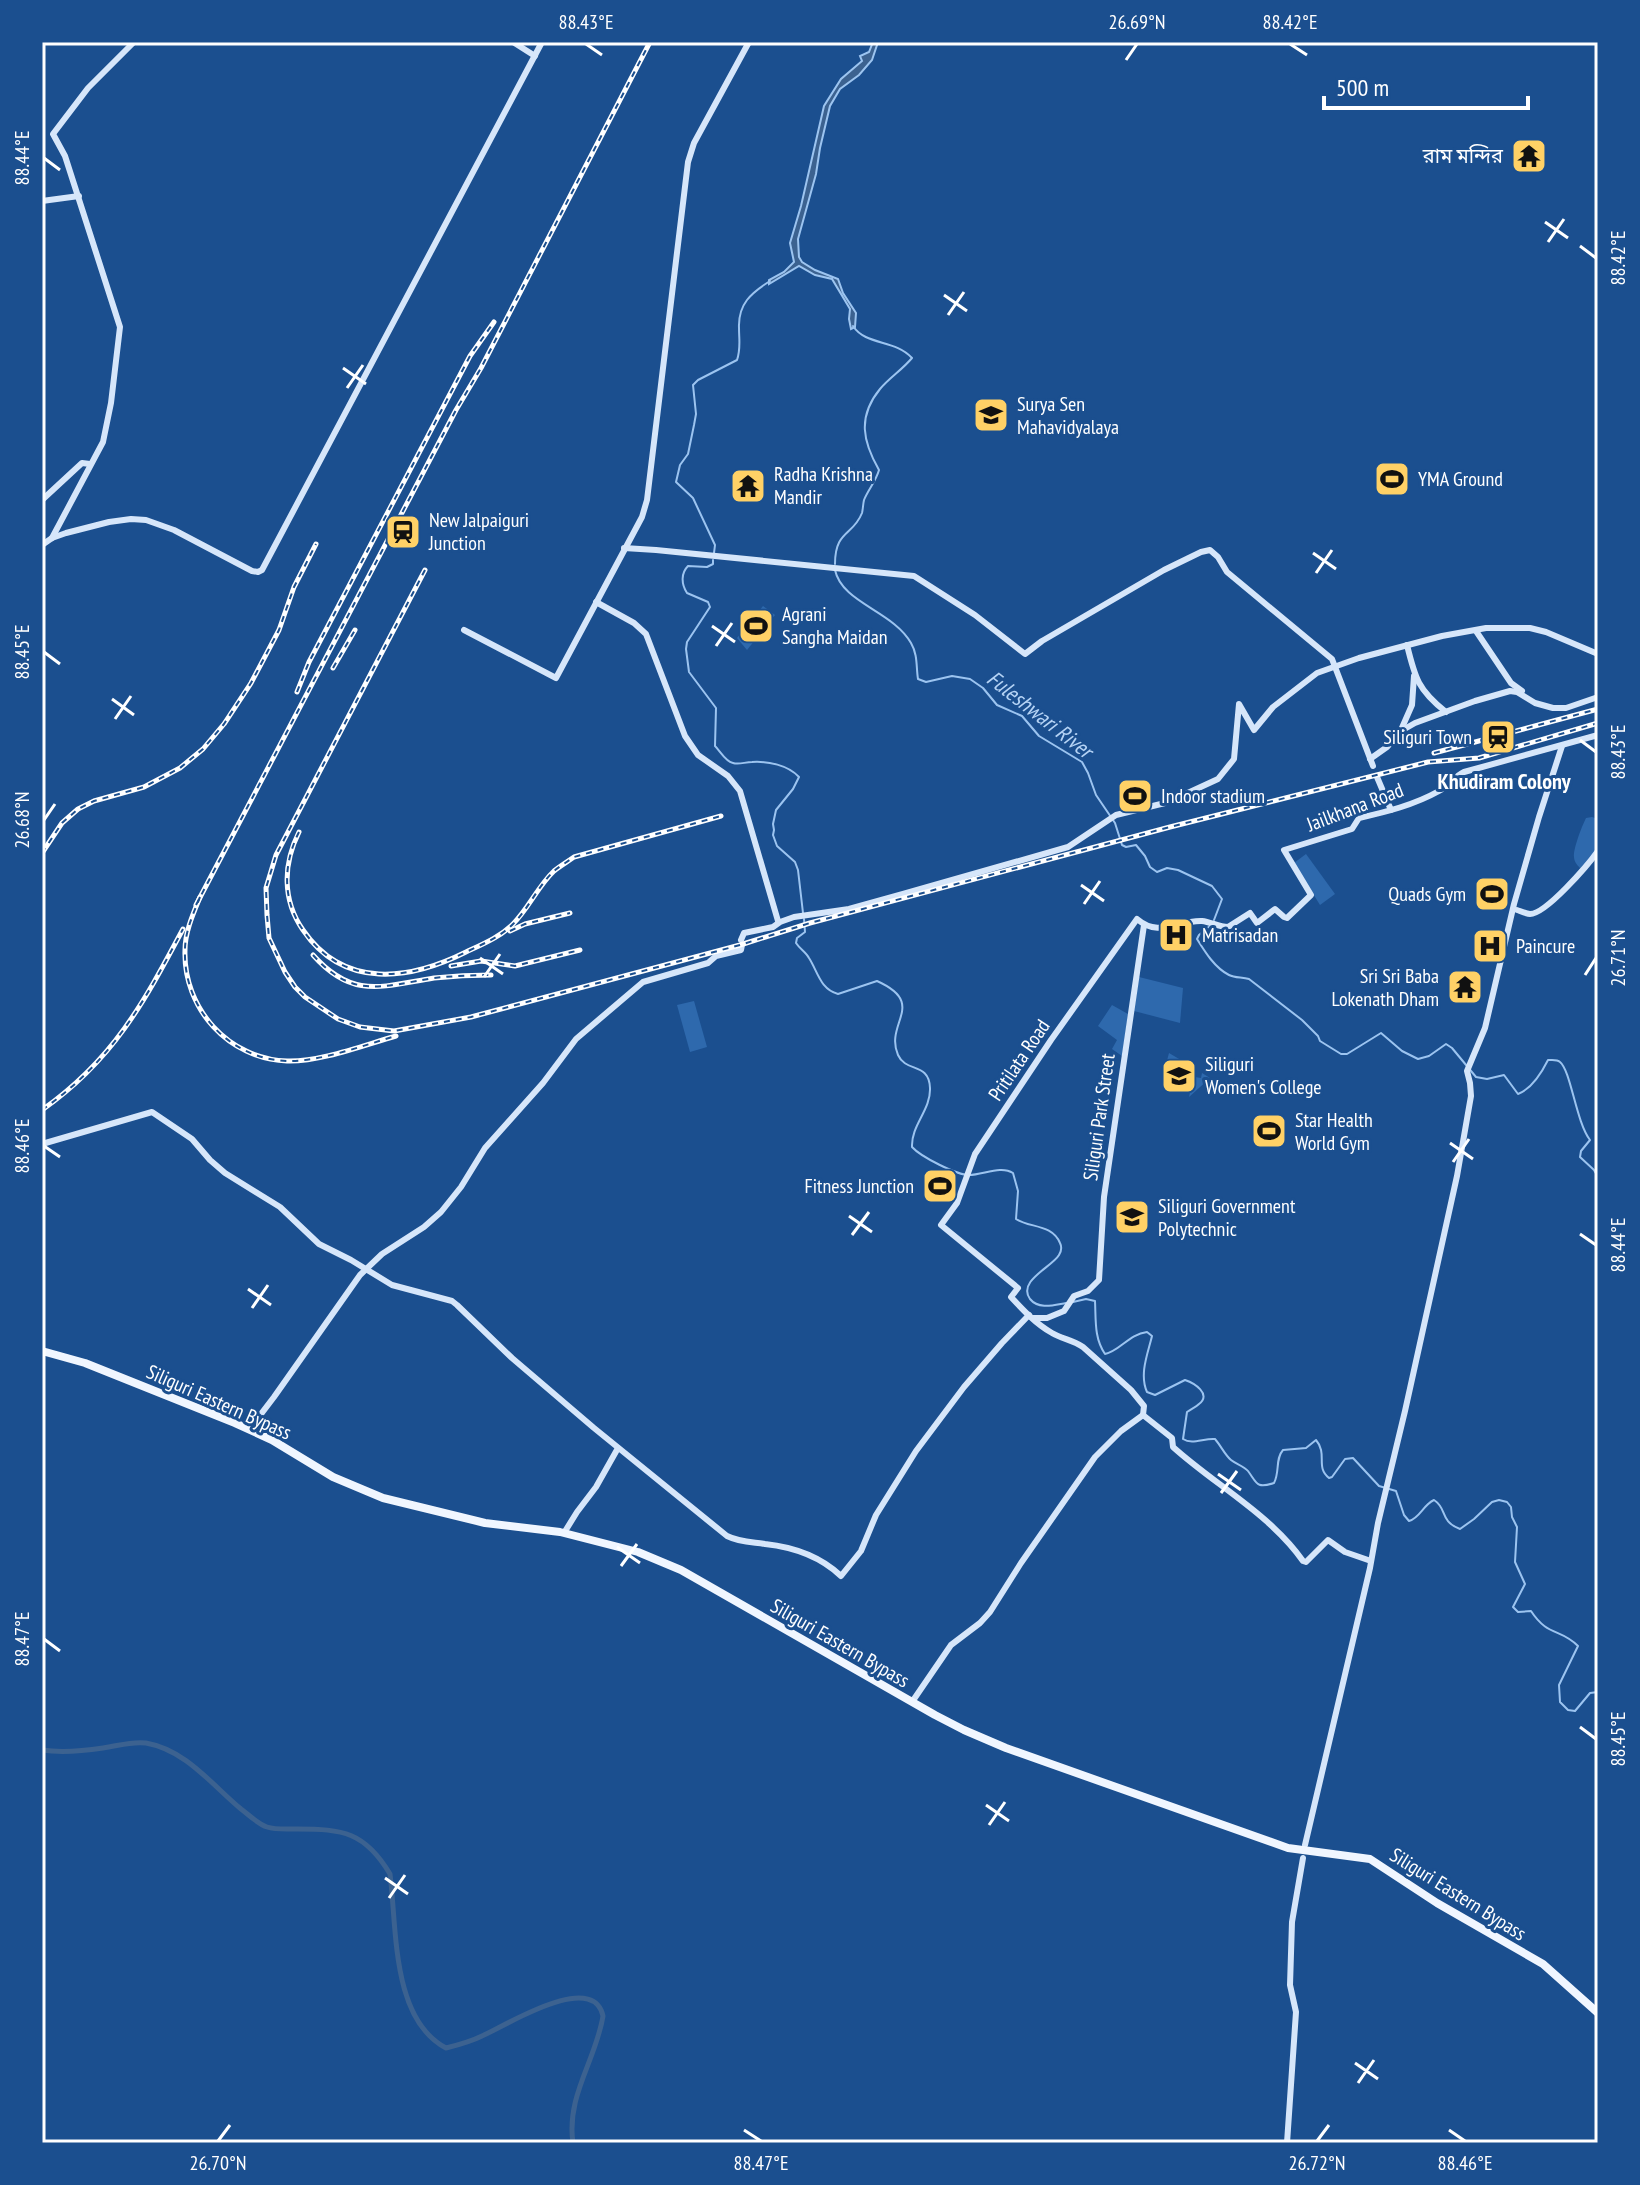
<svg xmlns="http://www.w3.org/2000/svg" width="1640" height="2185" viewBox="0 0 1640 2185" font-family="'PT Sans Narrow','Noto Sans Bengali',sans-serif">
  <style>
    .green { fill: #2e69ad }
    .water { fill: #3c6290; stroke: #9cc4f0; stroke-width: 2 }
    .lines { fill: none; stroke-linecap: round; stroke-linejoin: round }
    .stream { stroke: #9cc4f0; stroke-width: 2 }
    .river { stroke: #3c6290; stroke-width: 5 }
    .secondary { stroke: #d6e6fa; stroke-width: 6 }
    .primary { stroke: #f0f6ff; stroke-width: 8 }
    .rail-casing { stroke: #fff; stroke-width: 5 }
    .rail { stroke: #1b4f8f; stroke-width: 2; stroke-dasharray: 6; stroke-linecap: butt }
    .ticks { fill: none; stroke: #fff; stroke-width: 3 }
    .labels { text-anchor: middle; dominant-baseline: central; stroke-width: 6; stroke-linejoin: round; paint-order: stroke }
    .poi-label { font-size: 20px; fill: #fff; stroke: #1b4f8f; text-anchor: start }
    .street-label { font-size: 20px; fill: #fff; stroke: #1b4f8f }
    .water-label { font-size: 22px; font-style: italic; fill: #b5d3f5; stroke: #1b4f8f }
    .neighbourhood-label { font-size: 22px; font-weight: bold; fill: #fff; stroke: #1b4f8f }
    .neatline { fill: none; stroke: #fff; stroke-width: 3 }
    .ticks-label { font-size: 20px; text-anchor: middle; fill: #fff }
  </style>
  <rect width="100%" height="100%" fill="#1b4f8f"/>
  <g class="green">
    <polygon points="763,606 775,615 747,650 737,638"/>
    <path d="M 1592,817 L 1598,819 L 1598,849 L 1581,869 C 1578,866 1574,862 1574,857 C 1573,849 1582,826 1586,818 Z"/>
    <polygon points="1306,854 1335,894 1320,905 1294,863"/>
    <polygon points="1139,977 1183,988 1180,1023 1134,1011"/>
    <polygon points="694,1001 707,1047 690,1052 677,1005"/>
    <polygon points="1112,1005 1128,1014 1122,1056 1112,1049 1117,1040 1098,1026"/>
    <polygon points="1169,1053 1196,1069 1195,1077 1201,1078 1202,1073 1210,1078 1189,1097 1191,1088 1189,1087 1187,1093 1186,1089 1184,1092 1175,1090 1175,1086 1173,1089 1174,1085 1172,1084 1168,1093 1170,1078 1163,1076"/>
  </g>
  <polygon class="water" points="873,42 878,42 872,60 859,75 840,89 830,106 820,148 816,174 798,239 799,257 802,262 815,270 838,279 843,293 856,313 855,327 851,329 849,319 850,309 832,279 815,275 799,266 769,284 769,280 784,272 794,262 790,243 801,206 824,106 841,79 862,61 860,56 869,52"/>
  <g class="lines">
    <g class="stream">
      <path d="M 714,553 L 715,545 L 693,498 L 676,482 L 680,465 L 688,454 L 694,425 L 696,414 L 693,385 L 698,380 L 737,360 C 741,349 739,340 739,328 C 738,304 751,293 770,281"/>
      <path d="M 713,560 L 713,564 L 707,567 L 688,566 C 681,573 681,584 687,593 L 708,602 L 710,607 L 687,642 L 686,649 L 689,672 L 716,708 L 715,746 C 720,751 726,762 733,763 C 739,765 745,762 752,762 C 768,761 788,765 799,777 L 793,789 L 776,810 L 773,824 L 774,830 L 773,835 L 777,846 L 795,862 L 798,870 L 803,913"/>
      <path d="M 835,564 C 835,530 853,536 862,513 C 863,509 863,504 864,500 C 868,490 876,481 879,470 C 863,442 857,417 880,389 C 889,378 902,370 912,358 C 895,339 866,346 853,326"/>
      <path d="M 835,570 C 842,603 893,611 911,643 C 918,655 916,667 918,679 L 926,682 L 952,676 L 970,679 L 983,688 L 997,705 L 1022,716 L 1039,736 L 1082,762 L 1088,773 L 1096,795 L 1115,823 L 1122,845 L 1126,847 L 1136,845 L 1145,856 L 1150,867 L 1157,872 L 1167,868 L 1178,870 L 1212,886 L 1222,899 L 1214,920"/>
      <path d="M 804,919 L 805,932 L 797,938 L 796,943 C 800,949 806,952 809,958 C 818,972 820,989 838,994 L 877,981 C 928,1004 884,1023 898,1055 C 906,1073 929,1062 930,1088 C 931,1110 911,1125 912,1147 C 921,1157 957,1175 969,1175 C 983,1175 1001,1165 1013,1173 L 1018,1191 L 1016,1219 C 1030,1228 1052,1224 1060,1243 C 1062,1247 1062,1250 1059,1255 C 1052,1267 1017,1281 1030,1299 C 1039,1310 1054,1305 1066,1303"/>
      <path d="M 1211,925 L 1199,935 L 1197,939 C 1205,952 1215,968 1229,975 C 1235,978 1242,977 1249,979 L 1302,1020 L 1318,1036 L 1320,1041 L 1341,1054 L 1347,1054 L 1381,1033 L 1402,1051 L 1418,1059 L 1429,1056 L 1446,1044 L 1452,1048 L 1476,1077 L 1487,1079 L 1504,1075 L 1518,1094 C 1531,1089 1542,1072 1548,1060 C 1552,1060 1557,1059 1560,1062 C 1571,1071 1576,1122 1590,1140 L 1581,1151 L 1580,1157 L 1594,1170 L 1598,1177"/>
      <path d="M 1073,1302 L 1086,1299 L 1095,1301 C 1096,1320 1094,1338 1105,1354 C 1120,1351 1129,1334 1147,1332 L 1152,1336 C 1148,1353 1139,1374 1147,1392 L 1155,1395 L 1185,1380 C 1194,1383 1212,1394 1199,1404 C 1196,1407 1191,1409 1187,1412 L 1183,1439 C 1192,1445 1204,1438 1215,1439 C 1221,1446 1225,1455 1231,1460 C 1236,1464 1244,1466 1248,1471 C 1257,1483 1256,1489 1274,1483 C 1280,1472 1275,1459 1283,1450 L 1306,1448 L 1316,1440 C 1328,1454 1315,1467 1329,1478 L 1332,1477 L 1345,1459 L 1353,1458 L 1379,1486 L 1396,1491 L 1404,1515 L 1409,1521 C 1420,1518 1423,1505 1434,1500 C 1448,1509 1439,1521 1460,1529 L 1474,1519 L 1492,1502 L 1499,1500 L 1507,1502 L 1511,1507 L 1512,1517 L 1517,1527 L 1515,1562 L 1525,1584 L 1513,1607 L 1518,1612 L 1531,1611 C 1548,1637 1560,1628 1578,1646 L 1559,1685 L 1560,1702 L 1568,1710 L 1575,1711 L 1590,1693 L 1598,1692"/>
    </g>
    <path class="river" d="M 42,1750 C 62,1753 83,1751 103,1748 C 118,1746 131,1741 146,1743 C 186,1750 212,1785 241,1809 C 249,1815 258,1824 267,1827 C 276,1830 287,1829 297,1829 C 343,1829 365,1832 390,1874 C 397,1927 391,2019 446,2048 C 458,2045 470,2042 482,2036 C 505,2026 593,1970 603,2016 C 596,2060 566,2096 573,2143"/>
    <g class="secondary">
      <polyline points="513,42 535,56"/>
      <polyline points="42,201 79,196"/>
      <polyline points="42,500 82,463 90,464"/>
      <polyline points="52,538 103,442 111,403 120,327 65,156 53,134 88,88 134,42"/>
      <polyline points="42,545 52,538 66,533 109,522 131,519 146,520 174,530 252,571 258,572 262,570 542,42"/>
      <polyline points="624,548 656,550 914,576 975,615 1025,654 1042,641 1164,570 1201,552 1210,550 1218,557 1227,572 1332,659 1373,766"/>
      <polyline points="596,602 634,623 646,634 685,736 698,755 728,776 740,791 778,921"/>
      <polyline points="464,630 556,678 642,517 647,500 688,162 694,143 749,42"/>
      <polyline points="1476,631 1511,683 1522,691"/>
      <path d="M 1407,645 C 1415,678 1418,690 1446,712"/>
      <polyline points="1401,730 1412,705 1414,676"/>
      <polyline points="1370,759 1387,747 1401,731 1415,723 1475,701 1510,691 1517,692 1535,703 1553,708 1566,708 1598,697"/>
      <polyline points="1377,777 1391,810"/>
      <path d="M 1517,910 C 1520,911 1527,914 1530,914 C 1546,914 1588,865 1598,851"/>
      <polyline points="741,940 744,933 773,927 780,922 794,917 849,909 903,894 1068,847 1116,815 1169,802 1179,797 1218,779 1234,759 1239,704 1254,730 1273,707 1317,673 1359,658 1442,636 1486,628 1530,628 1546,632 1598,654"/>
      <path d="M 42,1144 L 152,1112 L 192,1139 L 210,1160 L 225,1173 L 280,1207 L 319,1244 L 351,1260 L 392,1285 L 452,1301 L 457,1305 L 512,1358 L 594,1428 L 727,1536 C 739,1542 752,1542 765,1544 C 793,1547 820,1556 841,1576 L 861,1551 L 876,1515 L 916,1451 L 964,1387 L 1002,1343 L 1029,1315"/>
      <polyline points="1033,1318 1047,1318 1064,1311 1074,1296 1088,1291 1099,1280 1104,1197 1144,925"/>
      <path d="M 1143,1415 L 1144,1406 L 1131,1390 L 1083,1347 C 1073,1340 1062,1339 1052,1333 C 1036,1324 1023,1310 1011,1297 L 1018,1288 L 941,1225 L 957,1203 L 975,1154 L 1051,1040 L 1137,919 C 1159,938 1177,920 1202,921 C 1211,922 1219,927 1228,927 L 1250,913 L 1257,923 L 1275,909 L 1284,917 L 1287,918 L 1311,895 L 1284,850 L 1352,829 L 1359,818 C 1386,812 1414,805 1439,791 C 1448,786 1454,777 1464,772 L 1598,735"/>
      <path d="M 1143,1415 L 1172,1438 L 1173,1447 C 1215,1485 1270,1514 1303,1561 L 1306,1562 L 1328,1540 L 1345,1552 L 1371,1561"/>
      <polyline points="243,1426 255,1422 274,1397 360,1275 382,1254 424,1227 441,1212 461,1187 485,1148 543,1083 576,1039 643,982 708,963 716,956 741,950 742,945"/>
      <polyline points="564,1533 577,1512 596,1487 618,1448"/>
      <polyline points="912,1702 951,1645 980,1623 990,1612 1021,1563 1095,1457 1121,1431 1143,1415"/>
      <polyline points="1305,1845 1370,1568 1378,1523 1405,1411 1457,1176 1471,1096 1470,1083 1467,1071 1485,1028 1514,904 1539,817 1562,746"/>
      <polyline points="1287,2143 1296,2012 1290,1985 1292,1922 1303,1858"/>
    </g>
    <polyline class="primary" points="42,1351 85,1363 235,1423 272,1440 333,1477 383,1498 485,1523 560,1532 638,1552 681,1570 935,1715 964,1730 1006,1748 1288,1848 1370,1859 1437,1903 1543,1964 1598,2013"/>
    <defs>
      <g id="rail">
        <polyline points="425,570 276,855 266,888 267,915 269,938 285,972 295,987 305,997 338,1019 360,1027 394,1031 471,1017 740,945 810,923 1170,827 1428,762 1479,758 1598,723"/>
        <polyline points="333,668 355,630"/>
        <polyline points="297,692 309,662 470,356 494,322"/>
        <polyline points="1434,753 1598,709"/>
        <path d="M 299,832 C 283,864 282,900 303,930 C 344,990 410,980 466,952 C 483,944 500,937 513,924 C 529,908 538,886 554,871 C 560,866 567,862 574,857 L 721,816"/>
        <polyline points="42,853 62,823 78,809 94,801 144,787 180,768 203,749 224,724 251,683 279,630 294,587 316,544"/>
        <path d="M 200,897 C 193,914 185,932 185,950 C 183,1009 229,1059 287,1061 C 320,1062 364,1045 396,1036"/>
        <polyline points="196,905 456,410 481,368 650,42"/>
        <polyline points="510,931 525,924 570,913"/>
        <path d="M 313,955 C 353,1000 383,986 434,978 C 453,976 472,975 491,975"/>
        <polyline points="451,966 481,961 515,966 580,950"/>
        <path d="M 42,1110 C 113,1060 143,1004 183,929"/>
      </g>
    </defs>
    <use href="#rail" class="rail-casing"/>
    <use href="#rail" class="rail"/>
  </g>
  <path class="ticks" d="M 586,44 L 602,55M 1290,44 L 1307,55M 1126,60 L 1137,44M 44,158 L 60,170M 1545,222 L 1568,238M 1548,242 L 1564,219M 1580,246 L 1596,258M 944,295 L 967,311M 948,315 L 964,292M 343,368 L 366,384M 347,388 L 363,365M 1313,553 L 1336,569M 1316,573 L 1332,550M 712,626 L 735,642M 716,646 L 732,623M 44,652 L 60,664M 112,699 L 134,715M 115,719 L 131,696M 1580,740 L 1596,752M 44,820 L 55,804M 1081,885 L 1104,901M 1084,904 L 1100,881M 480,958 L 503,974M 1585,975 L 1596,958M 484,977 L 500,954M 1450,1143 L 1473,1159M 44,1146 L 60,1157M 1453,1162 L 1469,1139M 849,1216 L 872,1232M 1580,1234 L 1596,1245M 852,1235 L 869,1212M 248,1289 L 271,1305M 252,1308 L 268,1285M 1218,1474 L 1241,1490M 1221,1493 L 1237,1471M 617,1547 L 640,1563M 621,1566 L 637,1544M 44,1639 L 60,1651M 1580,1727 L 1596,1739M 986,1805 L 1009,1821M 989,1825 L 1005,1802M 385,1878 L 408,1894M 389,1898 L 405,1875M 1355,2063 L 1378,2079M 1358,2083 L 1374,2060M 744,2130 L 761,2141M 1449,2130 L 1465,2141M 218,2141 L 230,2125M 1317,2141 L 1329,2125"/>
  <defs>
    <symbol id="temple-square" viewBox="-11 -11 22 22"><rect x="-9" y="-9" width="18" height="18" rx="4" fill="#ffd166" stroke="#1b4f8f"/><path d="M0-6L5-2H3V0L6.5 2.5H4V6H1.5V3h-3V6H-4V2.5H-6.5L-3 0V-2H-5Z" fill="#111"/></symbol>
    <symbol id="university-square" viewBox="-11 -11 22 22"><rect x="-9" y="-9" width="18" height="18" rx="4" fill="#ffd166" stroke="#1b4f8f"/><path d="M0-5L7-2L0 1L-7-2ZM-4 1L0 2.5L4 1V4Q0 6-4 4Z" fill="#111"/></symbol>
    <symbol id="stadium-square" viewBox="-11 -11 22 22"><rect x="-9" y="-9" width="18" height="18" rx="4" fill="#ffd166" stroke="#1b4f8f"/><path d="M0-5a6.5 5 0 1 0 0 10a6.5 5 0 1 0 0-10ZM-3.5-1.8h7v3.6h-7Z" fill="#111"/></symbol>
    <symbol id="station-square" viewBox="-11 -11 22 22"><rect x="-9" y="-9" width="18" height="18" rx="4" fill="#ffd166" stroke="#1b4f8f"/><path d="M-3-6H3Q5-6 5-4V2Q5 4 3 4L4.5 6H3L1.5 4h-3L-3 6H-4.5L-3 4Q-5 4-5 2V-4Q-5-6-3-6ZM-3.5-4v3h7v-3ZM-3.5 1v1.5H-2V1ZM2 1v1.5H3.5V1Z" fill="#111"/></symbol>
    <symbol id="hospital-square" viewBox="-11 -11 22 22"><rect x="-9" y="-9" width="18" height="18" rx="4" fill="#ffd166" stroke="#1b4f8f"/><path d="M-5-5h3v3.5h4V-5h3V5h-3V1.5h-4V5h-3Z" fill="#111"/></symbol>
  </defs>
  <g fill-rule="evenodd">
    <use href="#temple-square" x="1509" y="136" width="40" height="40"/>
    <use href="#university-square" x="971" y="395" width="40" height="40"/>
    <use href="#stadium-square" x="1372" y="459" width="40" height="40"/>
    <use href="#temple-square" x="728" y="466" width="40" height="40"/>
    <use href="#station-square" x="383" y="512" width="40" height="40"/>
    <use href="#stadium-square" x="736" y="606" width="40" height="40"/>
    <use href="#station-square" x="1478" y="717" width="40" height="40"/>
    <use href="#stadium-square" x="1115" y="776" width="40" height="40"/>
    <use href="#stadium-square" x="1472" y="874" width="40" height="40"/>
    <use href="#hospital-square" x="1156" y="915" width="40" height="40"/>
    <use href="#hospital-square" x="1470" y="926" width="40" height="40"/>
    <use href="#temple-square" x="1445" y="967" width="40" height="40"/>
    <use href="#university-square" x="1159" y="1056" width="40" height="40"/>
    <use href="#stadium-square" x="1249" y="1111" width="40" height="40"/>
    <use href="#stadium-square" x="920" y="1166" width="40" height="40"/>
    <use href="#university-square" x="1112" y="1197" width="40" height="40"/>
  </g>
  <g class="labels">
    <g class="poi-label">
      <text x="1503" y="156" text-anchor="end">রাম মন্দির</text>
      <text x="1017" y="404">Surya Sen<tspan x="1017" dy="23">Mahavidyalaya</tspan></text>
      <text x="774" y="474">Radha Krishna<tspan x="774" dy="23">Mandir</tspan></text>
      <text x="1418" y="479">YMA Ground</text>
      <text x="429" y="520">New Jalpaiguri<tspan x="429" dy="23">Junction</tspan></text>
      <text x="782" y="614">Agrani<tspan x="782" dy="23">Sangha Maidan</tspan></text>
      <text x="1472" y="737" text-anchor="end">Siliguri Town</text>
      <text x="1161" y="796">Indoor stadium</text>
      <text x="1466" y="894" text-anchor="end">Quads Gym</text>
      <text x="1202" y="935">Matrisadan</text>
      <text x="1516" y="946">Paincure</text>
      <text x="1439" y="976" text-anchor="end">Sri Sri Baba<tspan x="1439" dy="23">Lokenath Dham</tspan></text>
      <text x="1205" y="1064">Siliguri<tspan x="1205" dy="23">Women's College</tspan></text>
      <text x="1295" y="1120">Star Health<tspan x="1295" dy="23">World Gym</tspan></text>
      <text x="914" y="1186" text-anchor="end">Fitness Junction</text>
      <text x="1158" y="1206">Siliguri Government<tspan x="1158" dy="23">Polytechnic</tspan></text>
    </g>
    <g class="street-label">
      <text transform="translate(1355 807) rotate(-21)">Jailkhana Road</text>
      <text transform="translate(1019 1060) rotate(-56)">Pritilata Road</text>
      <text transform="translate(1099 1117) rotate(-82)">Siliguri Park Street</text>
      <text transform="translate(219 1402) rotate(24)">Siliguri Eastern Bypass</text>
      <text transform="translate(840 1643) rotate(30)">Siliguri Eastern Bypass</text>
      <text transform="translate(1458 1894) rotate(32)">Siliguri Eastern Bypass</text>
    </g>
    <g class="water-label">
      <text transform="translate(1040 714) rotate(38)">Fuleshwari River</text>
    </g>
    <g class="neighbourhood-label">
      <text x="1504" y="781">Khudiram Colony</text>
    </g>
  </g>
  <rect width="1640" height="2185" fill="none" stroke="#1b4f8f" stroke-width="88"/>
  <path d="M1324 96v12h204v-12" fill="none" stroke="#ffffff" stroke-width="4"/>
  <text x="1336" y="96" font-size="24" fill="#ffffff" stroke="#1b4f8f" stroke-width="6" paint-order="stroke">500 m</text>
  <rect x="44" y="44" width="1552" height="2097" class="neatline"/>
  <g class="ticks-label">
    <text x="586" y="29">88.43°E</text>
    <text x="1137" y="29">26.69°N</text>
    <text x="1290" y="29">88.42°E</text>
    <text transform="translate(22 158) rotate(-90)" y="7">88.44°E</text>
    <text transform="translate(1618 258) rotate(-90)" y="7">88.42°E</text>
    <text transform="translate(22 652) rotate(-90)" y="7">88.45°E</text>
    <text transform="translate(1618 752) rotate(-90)" y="7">88.43°E</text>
    <text transform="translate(22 820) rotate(-90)" y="7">26.68°N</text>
    <text transform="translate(1618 958) rotate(-90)" y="7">26.71°N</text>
    <text transform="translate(22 1146) rotate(-90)" y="7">88.46°E</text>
    <text transform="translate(1618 1245) rotate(-90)" y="7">88.44°E</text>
    <text transform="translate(22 1639) rotate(-90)" y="7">88.47°E</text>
    <text transform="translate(1618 1739) rotate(-90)" y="7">88.45°E</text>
    <text x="218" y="2170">26.70°N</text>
    <text x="761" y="2170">88.47°E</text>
    <text x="1317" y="2170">26.72°N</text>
    <text x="1465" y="2170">88.46°E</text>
  </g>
</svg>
